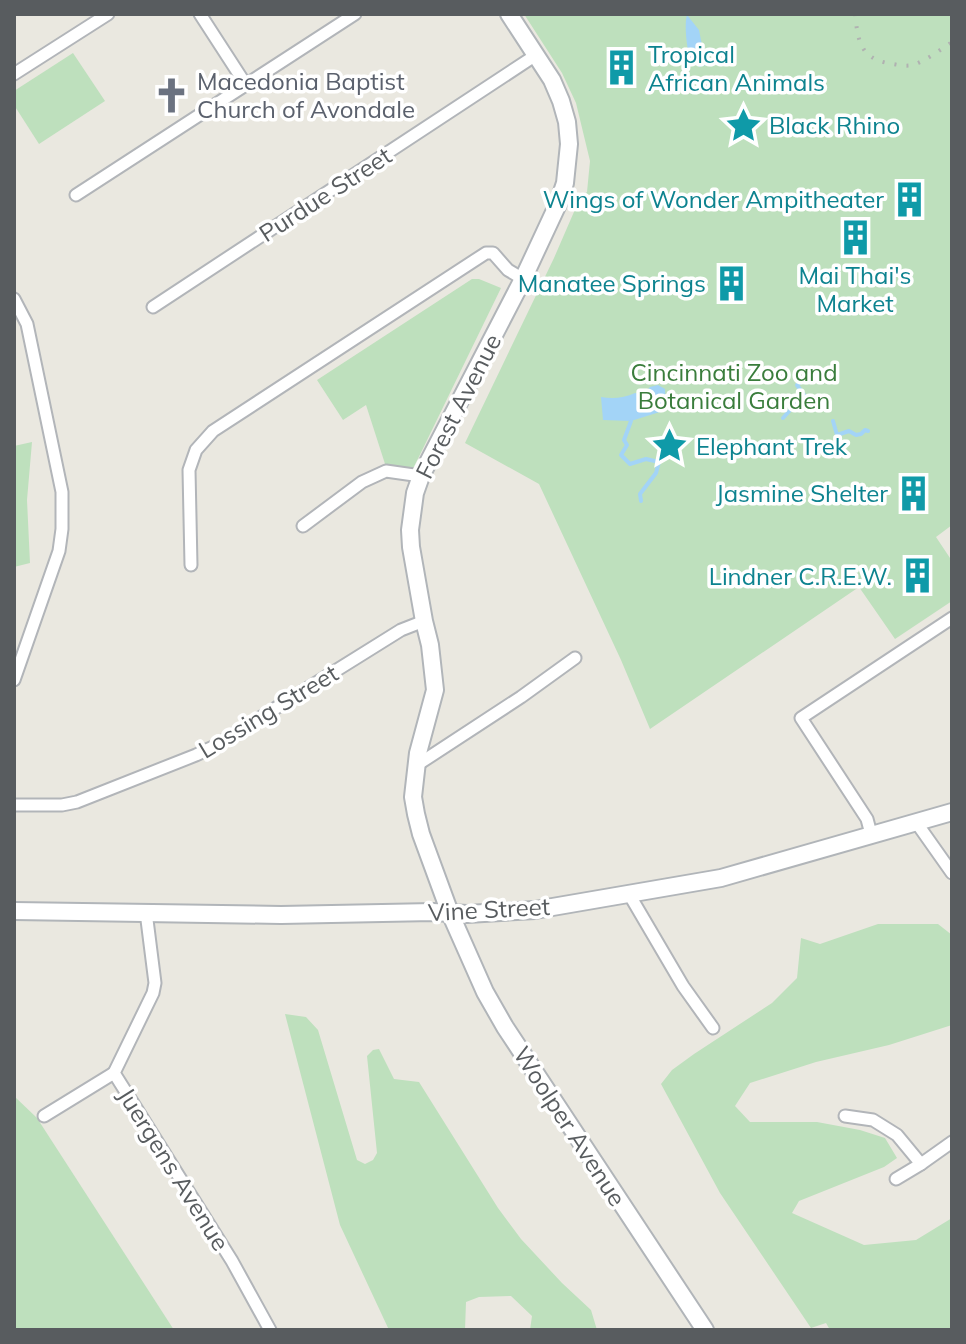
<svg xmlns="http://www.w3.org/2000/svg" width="966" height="1344" viewBox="0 0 966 1344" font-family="Mulish,sans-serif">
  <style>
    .green { fill: #bee0bd }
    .water { fill: #a3d4f7 }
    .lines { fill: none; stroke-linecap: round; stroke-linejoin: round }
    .stream { stroke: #a3d4f7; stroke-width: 4 }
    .street-casing { stroke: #b2b5b9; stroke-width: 15 }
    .secondary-casing { stroke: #b1b5b9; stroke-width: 20 }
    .street { stroke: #fff; stroke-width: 11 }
    .secondary { stroke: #fff; stroke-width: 16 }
    .rail { stroke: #b0b1b1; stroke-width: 4; stroke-dasharray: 2 10; stroke-linecap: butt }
    .labels { text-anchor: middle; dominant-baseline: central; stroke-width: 7; stroke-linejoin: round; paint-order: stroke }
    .culture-label { font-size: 24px; fill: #0d838f; stroke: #fff; text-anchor: end }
    .worship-label { font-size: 24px; fill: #5b616d; stroke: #fff; text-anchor: start }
    .street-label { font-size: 24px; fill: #585c5f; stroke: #fff }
    .park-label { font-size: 24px; fill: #3a7d3c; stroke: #fff }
  </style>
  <rect width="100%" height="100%" fill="#eae8e0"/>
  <g class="green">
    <polygon points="524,14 952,14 952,525 936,537 952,561 952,601 895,639 859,587 650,729 621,660 539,484 465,443 554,258 580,198 587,192 590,161 576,103 562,73"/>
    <polygon points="73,53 105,101 39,144 14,105 14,91"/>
    <polygon points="472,279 479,279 501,288 412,471 386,467 366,405 343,420 317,380"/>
    <polygon points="32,442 27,500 30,563 14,567 14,446"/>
    <polygon points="878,924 938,924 952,935 952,1025 889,1045 816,1062 750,1083 735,1106 750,1122 817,1122 860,1130 885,1138 897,1158 884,1167 799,1201 792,1213 864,1245 916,1240 952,1218 952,1330 830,1330 826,1323 811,1328 720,1193 661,1084 672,1070 694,1054 772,1003 797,978 801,938 820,944"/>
    <polygon points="285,1014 306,1017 318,1030 357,1160 365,1164 373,1160 377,1153 367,1056 373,1050 379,1049 394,1079 419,1082 498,1208 521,1239 562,1283 591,1310 597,1330 530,1330 532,1316 511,1296 479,1297 466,1302 465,1330 389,1330 340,1225"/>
    <polygon points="14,1096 37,1118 174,1330 14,1330"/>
  </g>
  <g class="water">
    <path d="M 687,15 L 699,30 L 706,65 L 699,67 L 696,60 L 690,59 C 687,48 684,25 687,15 Z"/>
    <path d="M 658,385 L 665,389 L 666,410 L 631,421 L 603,420 L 601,397 C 613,399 624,398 635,393 L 643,395 L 650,387 Z"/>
  </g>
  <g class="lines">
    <g class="stream">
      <polyline points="783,418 792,408 806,398 797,385 804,379 821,381"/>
      <polyline points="631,421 624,440 627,445 621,455 630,464 646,459 659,462 656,473 640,494 641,501"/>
      <polyline points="833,421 837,435 849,431 856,435 861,434 865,430 868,431"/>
    </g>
    <defs>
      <g id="street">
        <polyline points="200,14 246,85"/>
        <polyline points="14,74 108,14"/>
        <polyline points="76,195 355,14"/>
        <polyline points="14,299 27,324 62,492 62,529 59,551 14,680"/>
        <polyline points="153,307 536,55"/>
        <polyline points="303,526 362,482 386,471 421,476"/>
        <polyline points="191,565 189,470 196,450 213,431 486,253 493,253 508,270 523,279"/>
        <polyline points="417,765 521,697 575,658"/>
        <polyline points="14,805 62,805 77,802 196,755 215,746 401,630 424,621"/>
        <polyline points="916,822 952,873"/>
        <polyline points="871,834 867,819 801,718 952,618"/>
        <polyline points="629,894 683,986 713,1028"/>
        <polyline points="146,912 155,983 153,993 114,1073 232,1261 270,1330"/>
        <polyline points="44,1116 114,1073"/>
        <polyline points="845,1116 873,1120 897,1135 921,1164"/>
        <polyline points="896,1179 921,1164 952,1142"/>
      </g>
      <g id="secondary">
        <polyline points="509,14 552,80 561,101 567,122 569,144 565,183 558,204 523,279 421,476 415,493 410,530 411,547 424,621 430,645 435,690 418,753 413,797 416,814 421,834 450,913 485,992 505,1027 705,1330"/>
        <polyline points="14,911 281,915 433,912 467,914 535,910 721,878 952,812"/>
      </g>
    </defs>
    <use href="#street" class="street-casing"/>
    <use href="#secondary" class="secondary-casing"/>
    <use href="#street" class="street"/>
    <use href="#secondary" class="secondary"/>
    <path class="rail" d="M 855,14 C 858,39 859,57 887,63 C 895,64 904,67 913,65 C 927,60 940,50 952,42"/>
  </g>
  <defs>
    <symbol id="building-bare" viewBox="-9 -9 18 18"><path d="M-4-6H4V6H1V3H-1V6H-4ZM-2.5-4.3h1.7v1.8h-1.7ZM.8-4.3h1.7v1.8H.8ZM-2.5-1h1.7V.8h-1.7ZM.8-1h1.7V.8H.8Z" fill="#0f9aa8" stroke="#fff" stroke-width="2.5" paint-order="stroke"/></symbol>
    <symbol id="church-bare" viewBox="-9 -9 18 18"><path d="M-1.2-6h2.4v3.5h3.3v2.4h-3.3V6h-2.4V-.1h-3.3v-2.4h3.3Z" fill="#6b7280" stroke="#fff" stroke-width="2.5" paint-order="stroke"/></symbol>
    <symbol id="sight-bare" viewBox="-9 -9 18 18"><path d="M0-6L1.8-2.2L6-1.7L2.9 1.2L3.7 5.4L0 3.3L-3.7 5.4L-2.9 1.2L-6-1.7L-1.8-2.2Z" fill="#0f9aa8" stroke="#fff" stroke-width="2.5" paint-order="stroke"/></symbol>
  </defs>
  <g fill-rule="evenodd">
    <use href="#building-bare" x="596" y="42" width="51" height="51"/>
    <use href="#church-bare" x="146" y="70" width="51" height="51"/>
    <use href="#sight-bare" x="718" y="100" width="51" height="51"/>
    <use href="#building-bare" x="884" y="174" width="51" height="51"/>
    <use href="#building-bare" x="830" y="212" width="51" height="51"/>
    <use href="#building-bare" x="706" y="258" width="51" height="51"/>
    <use href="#sight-bare" x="644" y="420" width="51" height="51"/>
    <use href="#building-bare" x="888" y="468" width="51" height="51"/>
    <use href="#building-bare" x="892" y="550" width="51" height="51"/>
  </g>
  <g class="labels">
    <g class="culture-label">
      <text x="648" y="54" text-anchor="start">Tropical<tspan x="648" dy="28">African Animals</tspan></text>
      <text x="769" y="125" text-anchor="start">Black Rhino</text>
      <text x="884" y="199">Wings of Wonder Ampitheater</text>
      <text x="855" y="275" text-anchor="middle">Mai Thai's<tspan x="855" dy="28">Market</tspan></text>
      <text x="706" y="283">Manatee Springs</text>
      <text x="696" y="446" text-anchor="start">Elephant Trek</text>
      <text x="888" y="493">Jasmine Shelter</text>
      <text x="892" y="576">Lindner C.R.E.W.</text>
    </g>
    <g class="worship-label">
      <text x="197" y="81">Macedonia Baptist<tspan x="197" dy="28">Church of Avondale</tspan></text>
    </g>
    <g class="street-label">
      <text transform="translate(325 194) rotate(-33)">Purdue Street</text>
      <text transform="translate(458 406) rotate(-63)">Forest Avenue</text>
      <text transform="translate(268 711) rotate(-31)">Lossing Street</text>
      <text transform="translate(489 909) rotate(-3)">Vine Street</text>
      <text transform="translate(570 1126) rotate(57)">Woolper Avenue</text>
      <text transform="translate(174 1169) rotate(58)">Juergens Avenue</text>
    </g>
    <g class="park-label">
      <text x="734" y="372">Cincinnati Zoo and<tspan x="734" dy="28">Botanical Garden</tspan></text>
    </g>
  </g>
  <rect width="966" height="1344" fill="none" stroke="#585c5f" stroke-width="32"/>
</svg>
